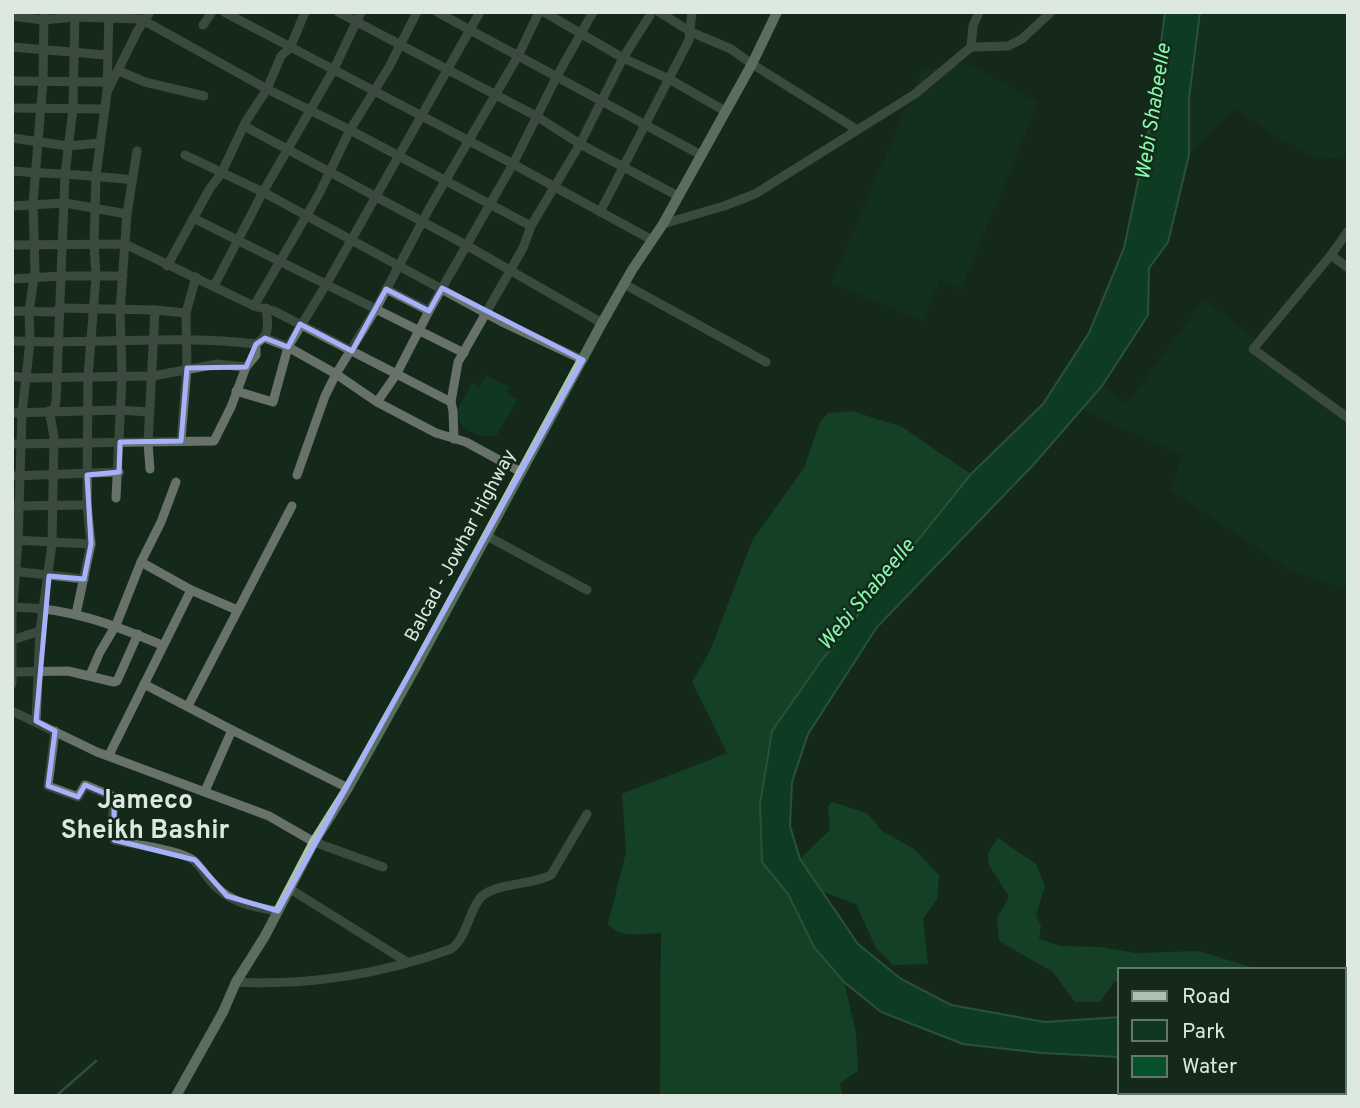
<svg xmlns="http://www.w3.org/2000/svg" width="1360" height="1108" viewBox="0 0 1360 1108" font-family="Overpass,sans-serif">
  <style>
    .green { fill: #10371f }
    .forest { fill: #135b32 }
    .water { fill: #05522a; stroke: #467f61; stroke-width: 2 }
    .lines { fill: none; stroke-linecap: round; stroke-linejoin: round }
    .stream { stroke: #467f61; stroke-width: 2.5 }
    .minor { stroke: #68726a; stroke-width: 9 }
    .major { stroke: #acc1b2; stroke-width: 10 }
    .marked { fill: none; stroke: #a6b1fc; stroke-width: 5; stroke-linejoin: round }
    .labels { text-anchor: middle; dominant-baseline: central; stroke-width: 5; stroke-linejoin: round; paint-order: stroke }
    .street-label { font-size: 19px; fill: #dde9e0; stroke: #15291b }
    .water-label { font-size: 21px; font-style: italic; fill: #85f9ad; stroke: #15291b }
    .district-label { font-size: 26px; font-weight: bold; fill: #dde9e0; stroke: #15291b }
  </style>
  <rect width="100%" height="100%" fill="#15291b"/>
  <g class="green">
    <polygon points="1200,12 1348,12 1348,157 1318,159 1271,133 1234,107 1189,155 1189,98"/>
    <polygon points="968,63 1038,103 961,289 940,280 923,321 832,283 922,70"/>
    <polygon points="1204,300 1256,339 1247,350 1348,422 1348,591 1288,569 1171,489 1182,455 1080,409 1102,386 1127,404"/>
    <path d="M 486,375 L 510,387 L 507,393 L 518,399 L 496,436 C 477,437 462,432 456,413 L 472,382 L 480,387 Z"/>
  </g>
  <g class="forest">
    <path d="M 852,411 L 902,427 L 971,474 L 821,661 L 762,862 L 788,894 L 814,947 L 844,982 L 856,1033 L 858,1071 L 840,1083 L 842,1096 L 660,1096 L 661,933 C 644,933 620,940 608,924 L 626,852 L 622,794 L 727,753 L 692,682 L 710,651 L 753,539 L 804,468 L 820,422 L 828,413 Z"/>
    <polygon points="832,802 867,813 882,831 914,849 939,875 937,899 923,919 928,964 893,965 876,948 856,904 821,891 800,859 830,830 828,807"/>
    <polygon points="998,838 1036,864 1045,886 1036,915 1041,926 1039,939 1061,946 1100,947 1136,953 1199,951 1260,970 1120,970 1120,981 1114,982 1100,1002 1075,1002 1053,972 999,941 997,918 1009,897 989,865 988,853"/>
  </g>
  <polygon class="water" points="1165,12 1200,12 1189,98 1189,155 1168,242 1149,268 1148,315 1102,386 1034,464 877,627 808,734 792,782 790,826 800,859 858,944 901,979 951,1005 1045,1022 1120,1017 1120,1057 1042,1053 963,1044 881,1012 844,982 814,947 788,894 762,862 760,804 772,731 821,661 971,474 1043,404 1089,333 1124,248 1151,120"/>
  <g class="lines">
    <polyline class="stream" points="56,1096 96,1061"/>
    <g class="minor">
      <polyline points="224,12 513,164 652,240"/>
      <polyline points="338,12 536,116 580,144 678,196"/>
      <polyline points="437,12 701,155"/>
      <polyline points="544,12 623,58 669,79 725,111"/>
      <polyline points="659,12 691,32 731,49 752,64 856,129"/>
      <polyline points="12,16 43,20 75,17 141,19 267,89 350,130 531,226"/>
      <polyline points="203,25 212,12"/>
      <polyline points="12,47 106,55"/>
      <polyline points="971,47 973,26 979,12"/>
      <polyline points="119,71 145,82 204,96"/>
      <polyline points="12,81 106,82"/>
      <polyline points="107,92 138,30 150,12"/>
      <polyline points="12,108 105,109"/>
      <polyline points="244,126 466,245 602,323"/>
      <polyline points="12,138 68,146 100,143"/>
      <polyline points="185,155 263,192 504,323 583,360"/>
      <path d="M 12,171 C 52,174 92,175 132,180"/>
      <polyline points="12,206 65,203 127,214"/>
      <polyline points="600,212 689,40 692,12"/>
      <polyline points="193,218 464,353"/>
      <polyline points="663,224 724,206 755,194 915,94 971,47 1008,46 1022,39 1051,12"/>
      <polyline points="1348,231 1331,255 1253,349 1348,418"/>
      <polyline points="12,245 125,244 254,306 274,311 451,402 453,411 454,439"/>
      <polyline points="1331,255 1348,268"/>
      <polyline points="167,266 210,188 221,174 245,123 267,89 281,56 290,48 305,12"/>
      <polyline points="12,279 62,276 123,276"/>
      <polyline points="624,284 766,362"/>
      <polyline points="214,286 263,192 334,69 361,12"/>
      <polyline points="386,289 429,311"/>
      <polyline points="254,306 319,194 350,130 389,67 417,12"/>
      <polyline points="12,311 55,312 60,308 155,310 186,313"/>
      <polyline points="265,338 288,347 336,374 377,402 436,433 466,442 521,472"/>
      <path d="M 12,341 C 94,345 175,334 256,344"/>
      <polyline points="12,376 27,378 153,376 217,364 246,367"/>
      <polyline points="236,391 273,402 288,347 327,283 480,12"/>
      <polyline points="377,402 396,375 429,311 513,164 557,76 593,12"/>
      <polyline points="451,402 458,362 523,248 531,226 580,144 623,58 652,12"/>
      <polyline points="12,413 119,410 150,412"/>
      <polyline points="181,441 187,368 186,313 196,277"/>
      <path d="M 12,444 L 214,441 L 231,407 L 246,367 L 256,355 L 256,344 C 271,334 268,325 266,308"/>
      <polyline points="150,469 148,443 155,310"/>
      <polyline points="297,475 325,396 336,374 376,309 430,207 518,56 539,12"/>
      <polyline points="12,476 119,472"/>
      <polyline points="116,498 122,376 120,311 127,214 137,151"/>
      <polyline points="12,506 87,505"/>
      <polyline points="487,536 587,590"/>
      <polyline points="14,540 91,544"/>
      <polyline points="141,562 191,590"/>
      <polyline points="12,571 84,579"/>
      <path d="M 12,607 C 70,608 109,623 162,645"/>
      <polyline points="76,614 91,544 87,505 88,377 96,276 94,244 96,175 107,92 109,12"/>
      <polyline points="12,617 18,540 22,413 30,342 29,311 35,271 33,203 43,81 44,12"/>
      <polyline points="12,620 12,684"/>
      <polyline points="12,640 40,631"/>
      <polyline points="12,672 68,671 114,682 117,681 138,634"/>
      <polyline points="90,675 100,652 116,625 141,562 161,522 176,482"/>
      <polyline points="144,684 232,730 348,788"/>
      <polyline points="188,706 292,506"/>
      <polyline points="12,711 97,752 269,816 314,842 383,867"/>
      <polyline points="36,721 40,631 52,544 54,436 49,411 54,409 56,402 65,175 73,108 75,12"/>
      <path d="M 55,731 L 48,786 L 78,797 L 85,785 L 114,797 L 112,824 L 114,840 C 132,844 180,850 193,860 C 201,866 207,878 214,885 C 232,903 253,907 278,911"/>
      <polyline points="109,755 191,590 237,610"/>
      <polyline points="205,791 232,730"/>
      <polyline points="290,889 407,962"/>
      <path d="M 236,982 C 307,986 383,974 451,949 C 468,937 468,910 482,896 C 497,883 533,885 551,875 L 587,814"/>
    </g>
    <polyline class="major" points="176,1096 223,1012 236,982 265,936 314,842 348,788 413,672 602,323 632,270 663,224 752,64 777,12"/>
  </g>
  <path d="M0 0H1360V1108H0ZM 442,288 L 583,360 L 278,911 L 227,896 L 195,860 L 114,840 L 114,797 L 85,785 L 78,797 L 48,786 L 55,731 L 36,721 L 49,576 L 84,579 L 91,544 L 87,475 L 119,472 L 120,442 L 181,441 L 187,368 L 246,367 L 256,344 L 265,338 L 288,347 L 300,324 L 352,351 L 386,289 L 429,311 Z" fill="#15291b" fill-opacity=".55" fill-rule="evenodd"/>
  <path class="marked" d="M 442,288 L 583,360 L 278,911 L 227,896 L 195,860 L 114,840 L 114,797 L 85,785 L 78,797 L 48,786 L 55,731 L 36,721 L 49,576 L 84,579 L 91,544 L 87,475 L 119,472 L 120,442 L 181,441 L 187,368 L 246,367 L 256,344 L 265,338 L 288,347 L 300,324 L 352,351 L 386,289 L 429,311 Z"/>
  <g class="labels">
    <g class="street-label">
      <text transform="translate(461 546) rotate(-62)">Balcad - Jowhar Highway</text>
    </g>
    <g class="water-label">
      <text transform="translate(1154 112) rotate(-81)">Webi Shabeelle</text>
      <text transform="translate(867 595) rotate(-50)">Webi Shabeelle</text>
    </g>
    <g class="district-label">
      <text x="145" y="801">Jameco<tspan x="145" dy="30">Sheikh Bashir</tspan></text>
    </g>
  </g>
  <rect width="1360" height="1108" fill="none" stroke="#dde9e0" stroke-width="28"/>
  <rect x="1118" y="968" width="228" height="126" fill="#15291b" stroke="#65766a" stroke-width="2"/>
  <rect x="1132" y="991" width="35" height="10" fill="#acc1b2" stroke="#65766a" stroke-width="2"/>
  <text x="1182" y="1003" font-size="21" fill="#dde9e0">Road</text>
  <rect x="1132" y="1020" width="35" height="21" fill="#10371f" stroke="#65766a" stroke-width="2"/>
  <text x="1182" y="1038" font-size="21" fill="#dde9e0">Park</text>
  <rect x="1132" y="1056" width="35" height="21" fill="#05522a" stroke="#65766a" stroke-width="2"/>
  <text x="1182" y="1073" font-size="21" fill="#dde9e0">Water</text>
</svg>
